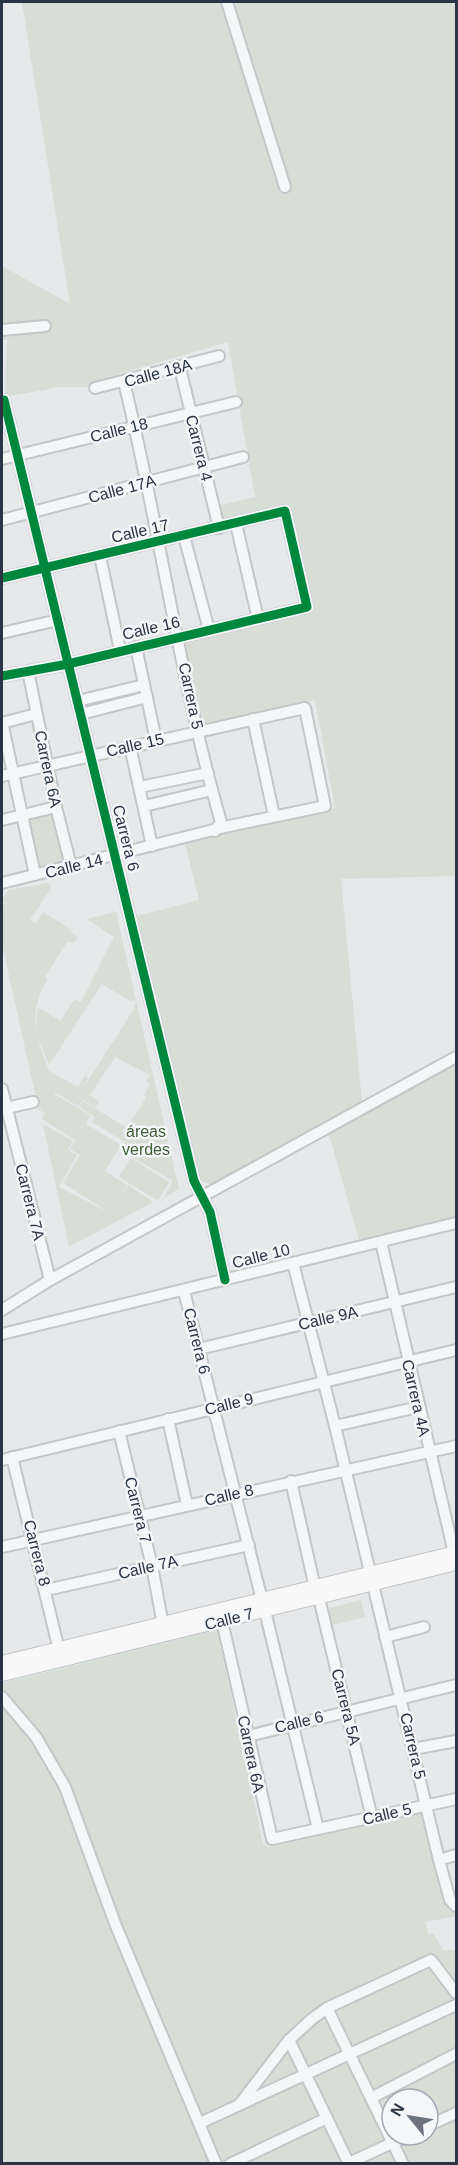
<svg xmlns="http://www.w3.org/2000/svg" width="458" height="2165" viewBox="0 0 458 2165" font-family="Arial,sans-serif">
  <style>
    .green { fill: #d6ded6; fill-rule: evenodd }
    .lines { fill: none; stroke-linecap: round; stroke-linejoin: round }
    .minor-casing { stroke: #c4c6c8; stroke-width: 14 }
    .major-casing { stroke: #c2c5c8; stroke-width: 16 }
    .minor { stroke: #f5f6f7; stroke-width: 10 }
    .major { stroke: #f8f8f8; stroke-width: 14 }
    .cycleway-casing { stroke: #f4f6f9; stroke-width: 13 }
    .cycleway { stroke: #00873e; stroke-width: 9 }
    .labels { text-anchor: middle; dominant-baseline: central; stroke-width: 5; stroke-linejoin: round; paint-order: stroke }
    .street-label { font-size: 16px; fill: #2b3445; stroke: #f4f6f9 }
    .park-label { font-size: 16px; fill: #3f6138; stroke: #f4f6f9 }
  </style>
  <rect width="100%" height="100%" fill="#e6e8ea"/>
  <g class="green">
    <polygon points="22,2 456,2 456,876 341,879 362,1102 211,1185 198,1179 133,917 199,900 185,843 229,830 335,808 315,700 201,724 184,640 313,611 288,506 221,521 217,506 255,497 228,342 95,381 89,387 59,387 5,397 7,340 2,339 2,266 70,304"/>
    <polygon points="54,810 68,865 36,871 23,817"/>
    <path d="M 48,883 L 51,888 L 30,920 L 36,923 L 43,912 L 72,930 L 71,933 L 78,937 L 74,943 L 67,942 L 45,977 L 47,980 C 27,1016 35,1034 49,1071 L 78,1087 L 85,1076 L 88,1078 L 84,1087 L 134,1009 L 136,1000 L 130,1001 L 102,984 L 49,1065 L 35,1031 L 38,1008 L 61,1021 L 74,999 L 81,1002 L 114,937 L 87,919 L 116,912 L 179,1189 L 164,1198 L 173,1181 L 120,1150 L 125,1142 L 92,1122 L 95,1117 L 79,1107 L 83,1101 L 127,1128 L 146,1098 L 144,1096 L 150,1084 L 146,1081 L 150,1075 L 115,1057 L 90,1095 L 81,1090 L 99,1101 L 96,1108 L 83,1100 L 78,1106 L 56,1093 L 52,1099 L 56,1095 L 90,1115 L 86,1124 L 121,1145 L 105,1171 L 127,1185 L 120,1196 L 128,1185 L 153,1202 L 69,1247 L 43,1124 L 73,1141 L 68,1150 L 77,1155 L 59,1187 L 110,1213 L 63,1183 L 80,1155 L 70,1149 L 75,1140 L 42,1119 L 45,1114 L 40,1110 L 42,1106 L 39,1111 L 2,944 L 2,902 L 11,907 L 2,900 L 8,890 Z"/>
    <polygon points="456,1063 456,1216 359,1240 329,1134"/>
    <polygon points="131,1158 169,1182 158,1201 119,1177"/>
    <polygon points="361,1600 365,1617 333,1625 329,1608"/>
    <path d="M 217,1630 L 263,1844 L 269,1847 L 421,1813 L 443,1902 L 456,1911 L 456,1916 L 426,1922 L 428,1934 L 434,1934 L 443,1950 L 456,1950 L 456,2163 L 2,2163 L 2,1683 ZM 392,2099 L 428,2099 L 428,2135 L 392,2135 Z"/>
  </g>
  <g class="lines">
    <defs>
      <g id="minor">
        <polyline points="227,2 285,187"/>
        <polyline points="2,330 45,326"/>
        <polyline points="180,368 219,528"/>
        <path d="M 124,382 C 160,528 179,678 221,822 L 215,831"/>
        <polyline points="95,388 219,356"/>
        <polyline points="2,400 4,400 194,1181 210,1212 225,1280"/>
        <polyline points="2,459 236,402"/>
        <polyline points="2,520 243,457"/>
        <polyline points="236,524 258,619"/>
        <polyline points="184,536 209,630"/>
        <polyline points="100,556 120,650"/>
        <polyline points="2,578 285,511 307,607 68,664 2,676"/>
        <polyline points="2,633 58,620"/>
        <polyline points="136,647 156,740"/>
        <polyline points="28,671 56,807 71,866"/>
        <polyline points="78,701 144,685"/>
        <polyline points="81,714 147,697"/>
        <polyline points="253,719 274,816"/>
        <polyline points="2,722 35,875"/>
        <polyline points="2,723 36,714"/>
        <polyline points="130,746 152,846"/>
        <polyline points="2,776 305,708 325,806 229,826 2,883"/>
        <polyline points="140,787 208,773"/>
        <polyline points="144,806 212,790"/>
        <polyline points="2,820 56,807"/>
        <polyline points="2,1089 50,1280"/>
        <polyline points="2,1109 33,1102"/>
        <polyline points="381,1242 454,1553"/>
        <polyline points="293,1263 335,1426 439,1860 450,1900 456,1906"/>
        <polyline points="184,1291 262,1600"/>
        <polyline points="2,1310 50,1280 456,1057"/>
        <polyline points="2,1334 456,1223"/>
        <polyline points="199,1349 456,1287"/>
        <polyline points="168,1419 187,1505"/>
        <polyline points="335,1426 418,1407"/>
        <polyline points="119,1431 152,1566 163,1625"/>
        <polyline points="12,1457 59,1650"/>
        <polyline points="2,1460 456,1350"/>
        <polyline points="291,1481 315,1588"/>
        <polyline points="2,1547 456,1446"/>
        <polyline points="46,1590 249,1545"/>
        <polyline points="319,1598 372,1818"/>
        <polyline points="265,1611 318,1829"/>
        <polyline points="222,1621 272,1839 456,1799"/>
        <polyline points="385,1637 424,1627"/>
        <polyline points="2,1697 36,1737 65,1787 116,1926 216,2164"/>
        <polyline points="248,1736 456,1685"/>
        <polyline points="413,1749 456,1741"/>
        <polyline points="439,1860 456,1855"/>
        <polyline points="327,2008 403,2164"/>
        <polyline points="289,2040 349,2164"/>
        <polyline points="371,2098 456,2054"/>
        <polyline points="239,2105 289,2040 312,2019 327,2008 431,1960 456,1993"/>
        <polyline points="200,2123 456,2005"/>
        <polyline points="428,2126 456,2113"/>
        <polyline points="230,2164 327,2118"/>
        <polyline points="347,2164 409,2135"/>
      </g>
      <g id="major">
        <polyline points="2,1663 456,1553"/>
        <polyline points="2,1674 456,1563"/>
      </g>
    </defs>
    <use href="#minor" class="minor-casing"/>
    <use href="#major" class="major-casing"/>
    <use href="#minor" class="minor"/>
    <use href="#major" class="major"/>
    <defs>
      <g id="cycleway">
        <polyline points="2,400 4,400 194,1181 210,1212 225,1280"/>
        <polyline points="2,578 285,511 307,607 68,664 2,676"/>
      </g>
    </defs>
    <use href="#cycleway" class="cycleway-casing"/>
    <use href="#cycleway" class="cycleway"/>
  </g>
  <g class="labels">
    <g class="street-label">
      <text transform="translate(158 373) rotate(-15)">Calle 18A</text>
      <text transform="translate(119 430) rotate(-14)">Calle 18</text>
      <text transform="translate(199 448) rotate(76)">Carrera 4</text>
      <text transform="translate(122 489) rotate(-15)">Calle 17A</text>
      <text transform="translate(140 531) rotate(-13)">Calle 17</text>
      <text transform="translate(151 628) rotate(-13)">Calle 16</text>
      <text transform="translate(191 696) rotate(78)">Carrera 5</text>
      <text transform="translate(135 745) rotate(-13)">Calle 15</text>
      <text transform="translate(48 769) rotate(78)">Carrera 6A</text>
      <text transform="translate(126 838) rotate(76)">Carrera 6</text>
      <text transform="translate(74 866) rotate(-14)">Calle 14</text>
      <text transform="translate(30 1202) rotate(76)">Carrera 7A</text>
      <text transform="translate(261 1256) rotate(-14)">Calle 10</text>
      <text transform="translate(328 1318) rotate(-13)">Calle 9A</text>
      <text transform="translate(197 1341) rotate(76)">Carrera 6</text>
      <text transform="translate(416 1398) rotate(77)">Carrera 4A</text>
      <text transform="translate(229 1404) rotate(-14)">Calle 9</text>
      <text transform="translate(229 1495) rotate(-13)">Calle 8</text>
      <text transform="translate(138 1510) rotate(76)">Carrera 7</text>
      <text transform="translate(37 1553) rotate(76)">Carrera 8</text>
      <text transform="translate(148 1567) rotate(-13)">Calle 7A</text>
      <text transform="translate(229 1619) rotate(-14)">Calle 7</text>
      <text transform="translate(346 1707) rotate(76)">Carrera 5A</text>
      <text transform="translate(299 1722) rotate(-14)">Calle 6</text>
      <text transform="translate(413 1746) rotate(77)">Carrera 5</text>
      <text transform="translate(251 1754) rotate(78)">Carrera 6A</text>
      <text transform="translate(387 1814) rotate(-13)">Calle 5</text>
    </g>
    <g class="park-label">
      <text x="146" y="1131">áreas<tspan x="146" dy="18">verdes</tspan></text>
    </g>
  </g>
  <rect width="458" height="2165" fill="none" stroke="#2b3445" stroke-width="6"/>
  <g transform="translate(410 2117) rotate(300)"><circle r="28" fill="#f4f6f9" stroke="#a4a8b1" stroke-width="1.5"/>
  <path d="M0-4.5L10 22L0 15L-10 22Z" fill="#6c737f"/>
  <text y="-9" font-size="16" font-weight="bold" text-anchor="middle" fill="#2b3445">N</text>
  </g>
</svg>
